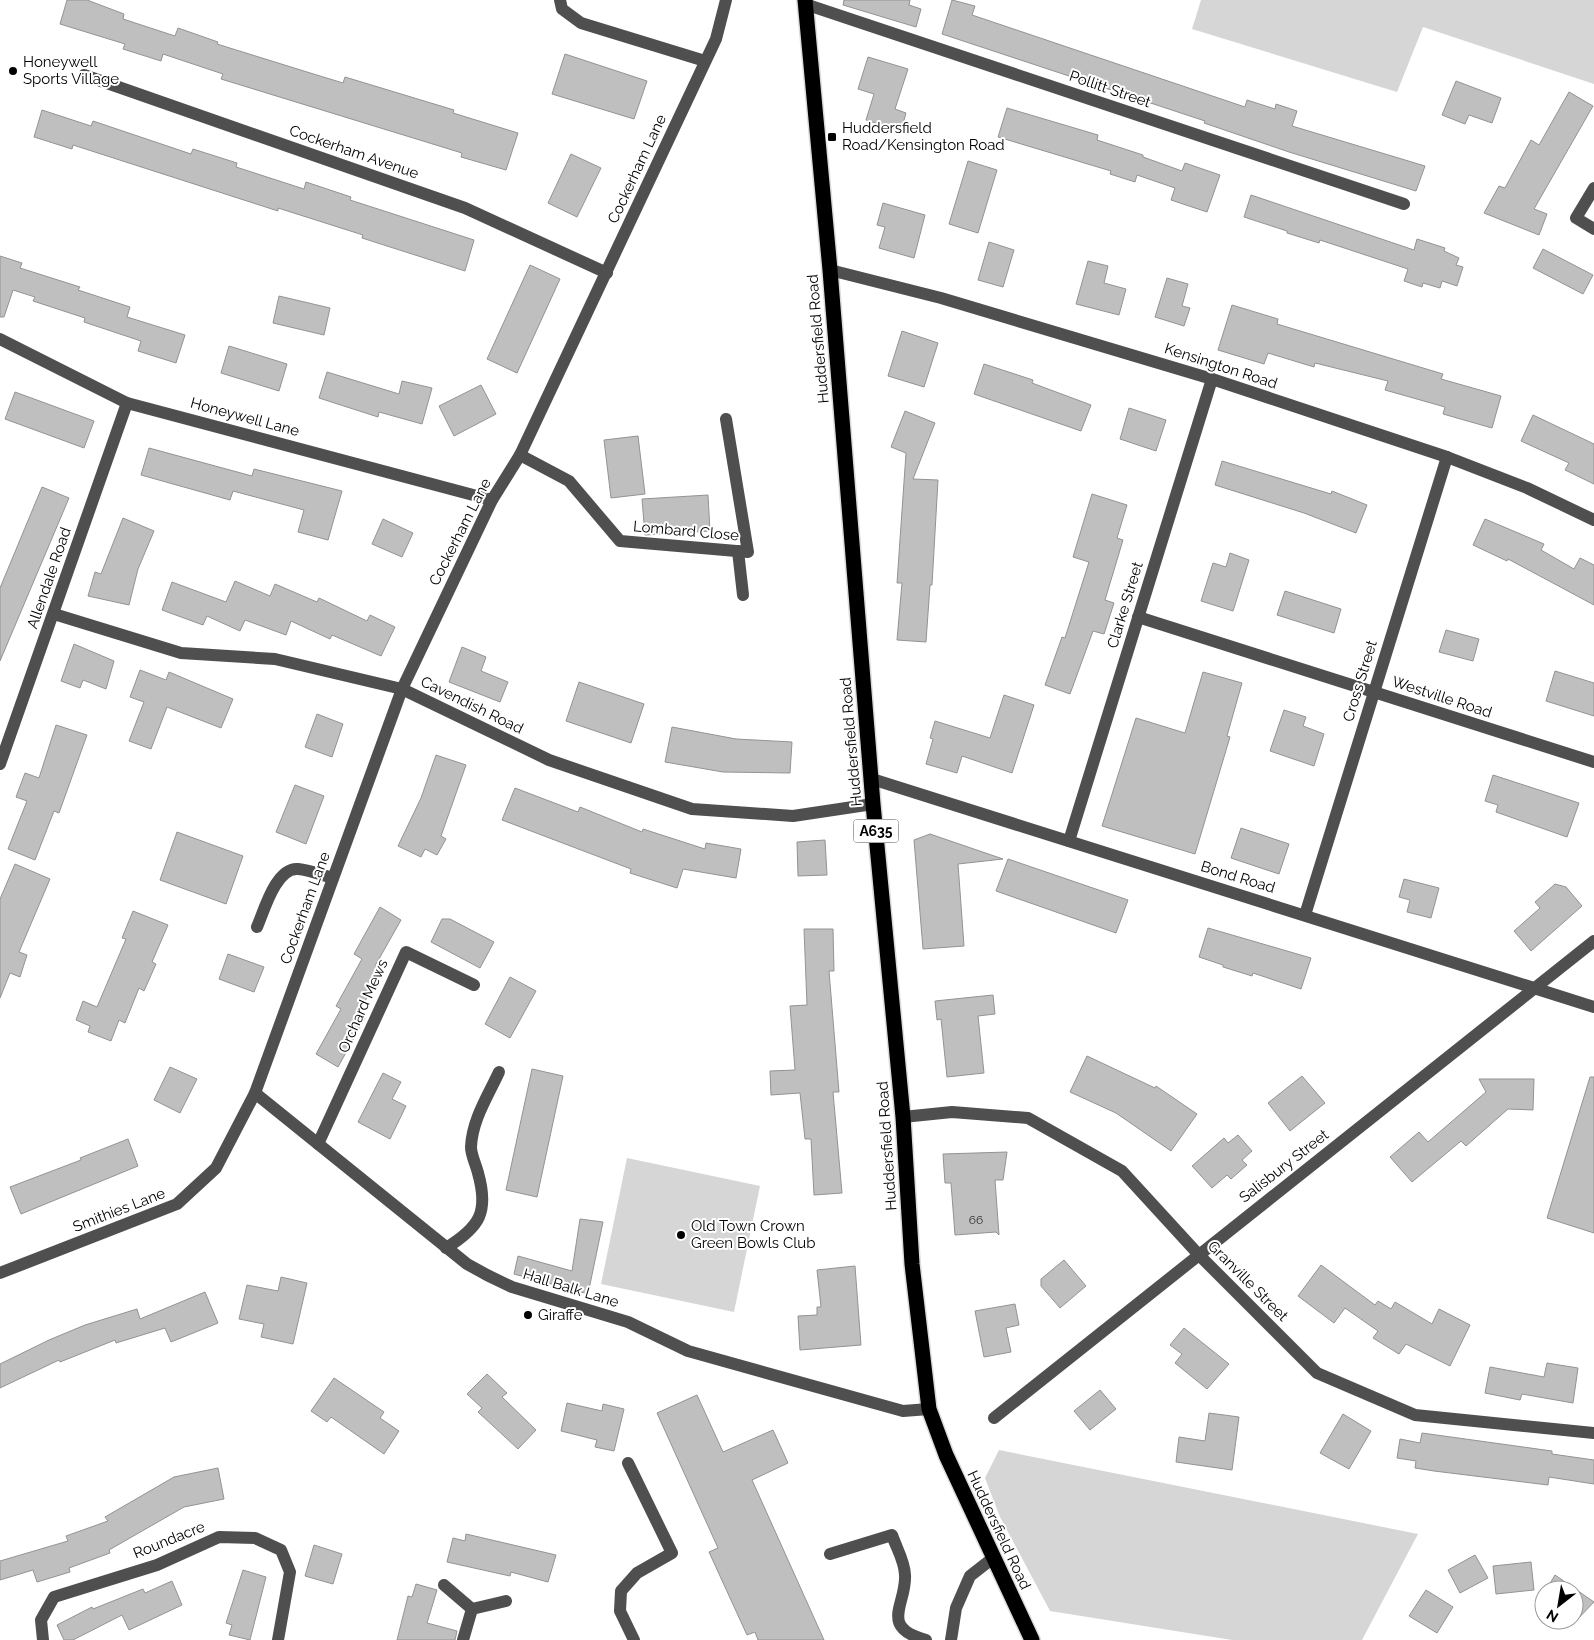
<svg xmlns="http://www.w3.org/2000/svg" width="1594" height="1640" viewBox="0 0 1594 1640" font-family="Raleway,sans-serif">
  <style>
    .green { fill: #d6d6d6 }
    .building { fill: #bfbfbf; stroke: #939393 }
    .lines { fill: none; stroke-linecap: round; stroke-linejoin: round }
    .highway-casing { stroke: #dbdbdb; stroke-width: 18 }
    .minor { stroke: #4f4f4f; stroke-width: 12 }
    .highway { stroke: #000; stroke-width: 15 }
    .poi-dot { fill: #000; stroke: #fff; stroke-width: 2 }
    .labels { text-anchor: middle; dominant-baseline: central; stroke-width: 4; stroke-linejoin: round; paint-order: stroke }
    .number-label { font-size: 12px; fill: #303030 }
    .shield { fill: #fff; stroke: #4c4c4c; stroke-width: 1 }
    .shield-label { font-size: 14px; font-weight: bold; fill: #000 }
    .poi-label { font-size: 15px; fill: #000; stroke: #fff; text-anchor: start }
    .street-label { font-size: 15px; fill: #000; stroke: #fff }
  </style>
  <rect width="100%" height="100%" fill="#fff"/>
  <g class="green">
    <polygon points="1201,0 1594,0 1594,84 1423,27 1397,92 1192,29"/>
    <polygon points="627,1158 760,1186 734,1312 601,1284"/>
    <polygon points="999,1450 1418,1534 1362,1640 1232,1640 1050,1611 1000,1517 985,1478"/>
  </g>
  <g class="building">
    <polygon points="67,0 87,0 124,14 123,19 175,36 178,28 218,42 217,44 307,72 343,83 345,77 454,110 453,113 518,133 506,170 461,157 462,153 221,79 223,74 163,54 161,61 123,49 125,44 60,24"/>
    <polygon points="844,0 910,0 909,5 921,9 916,27 843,5"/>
    <polygon points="952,0 975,6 972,15 1245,107 1247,100 1275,109 1276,104 1297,111 1292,126 1425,166 1416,191 1289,152 1204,123 1205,121 942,34"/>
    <polygon points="565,54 647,81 634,119 552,94"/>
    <polygon points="868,57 908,69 895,109 906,113 901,131 866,120 874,94 858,89"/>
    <polygon points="1456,81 1501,98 1492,123 1469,115 1465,124 1442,115"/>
    <polygon points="1569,92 1593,106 1534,209 1547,214 1539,235 1484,213 1499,186 1505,188 1531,140 1539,145"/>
    <polygon points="1007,108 1098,135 1097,140 1143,155 1143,157 1182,171 1185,163 1220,175 1207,212 1171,200 1175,188 1137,175 1135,182 1110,174 1111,171 998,137"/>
    <polygon points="42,110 91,126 93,121 191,154 193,149 237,163 236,167 304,189 306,182 351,197 350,200 474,240 465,271 362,238 363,235 278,208 278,211 73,145 72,149 34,137"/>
    <polygon points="571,154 601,168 577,217 548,203"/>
    <polygon points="968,161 997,170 978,233 949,224"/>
    <polygon points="1251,195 1414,250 1417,239 1445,248 1444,251 1459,258 1456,265 1463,267 1457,286 1442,281 1440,288 1423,283 1422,287 1404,281 1408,269 1320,240 1319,243 1287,233 1287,231 1244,217"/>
    <polygon points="883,203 925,215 914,258 879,248 885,227 877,225"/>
    <polygon points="989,242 1014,250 1003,287 978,280"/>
    <polygon points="1543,249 1593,275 1583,294 1533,268"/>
    <polygon points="0,256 22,263 20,268 80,287 78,290 130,307 127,317 185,335 176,363 138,351 141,341 84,322 85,318 33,301 35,297 13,290 4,317 0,317"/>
    <polygon points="1088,261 1108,266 1104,283 1126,289 1119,315 1076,304"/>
    <polygon points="530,265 560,279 517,373 487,359"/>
    <polygon points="1167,278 1188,284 1182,306 1190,308 1184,326 1155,317"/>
    <polygon points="279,296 330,308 324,335 273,323"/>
    <polygon points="1232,305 1278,319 1277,324 1443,374 1441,379 1501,396 1492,428 1443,414 1445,407 1385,390 1388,381 1315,363 1314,367 1268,353 1264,364 1218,350"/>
    <polygon points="902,331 938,343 924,387 888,376"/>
    <polygon points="229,346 287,364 279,391 221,373"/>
    <polygon points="984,364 1033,380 1032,383 1091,405 1081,431 974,394"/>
    <polygon points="327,372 399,394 402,381 432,388 422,424 379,412 378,417 319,398"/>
    <polygon points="481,385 496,414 454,436 439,406"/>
    <polygon points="15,392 94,421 84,448 5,419"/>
    <polygon points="1129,408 1166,420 1156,451 1120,439"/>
    <polygon points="905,411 935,423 913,479 938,480 932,585 930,585 926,642 897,640 902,583 897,583 906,453 891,447"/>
    <polygon points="1533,415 1594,444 1594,484 1565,470 1569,463 1521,441"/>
    <polygon points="638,436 645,494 611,498 604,440"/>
    <polygon points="149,448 252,476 254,469 342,491 328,540 298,532 304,510 233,491 230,500 141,475"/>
    <polygon points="1222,461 1331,494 1332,491 1367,505 1356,533 1304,513 1215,485"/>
    <polygon points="42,487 69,498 0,661 0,588"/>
    <polygon points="1092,494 1127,505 1117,538 1123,540 1105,600 1114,603 1104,634 1093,631 1070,694 1045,685 1062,637 1065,638 1089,562 1073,557"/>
    <polygon points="708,495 710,531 645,535 642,499"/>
    <polygon points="123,518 154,531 138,569 129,605 88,596 95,572 101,574"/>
    <polygon points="383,519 413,533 402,557 372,544"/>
    <polygon points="1485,519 1544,544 1541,550 1574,569 1580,558 1594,565 1594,605 1508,559 1507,561 1473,545"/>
    <polygon points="1230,553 1249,560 1233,611 1201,601 1213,563 1226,567"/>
    <polygon points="235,581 270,596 275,584 317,602 319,598 367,621 370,615 395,627 381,656 332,635 330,639 291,621 286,635 245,620 240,631 207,616 203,625 162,610 172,582 226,602"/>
    <polygon points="1285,591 1341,609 1334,633 1277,615"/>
    <polygon points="1446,630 1479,639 1473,661 1439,652"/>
    <polygon points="74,644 114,661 106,689 83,680 80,688 61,681"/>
    <polygon points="462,647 486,657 481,671 508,682 500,702 449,682"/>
    <polygon points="140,670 166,680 169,672 233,699 221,728 167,707 151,749 129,741 144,702 130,697"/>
    <polygon points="1555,671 1594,683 1594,716 1546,701"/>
    <polygon points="1203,672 1242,683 1227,736 1230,737 1195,854 1102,826 1136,718 1185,733"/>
    <polygon points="579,682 644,704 631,743 566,721"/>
    <polygon points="1004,695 1034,705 1012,773 962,756 957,773 926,764 933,739 930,738 935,721 990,738"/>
    <polygon points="1284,710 1306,717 1303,726 1324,734 1314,766 1270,751"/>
    <polygon points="317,714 343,724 332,757 305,747"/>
    <polygon points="56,725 87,735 59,813 54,811 35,860 8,849 27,801 16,797 25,773 39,778"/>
    <polygon points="672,727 736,739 792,742 790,773 723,772 665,762"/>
    <polygon points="436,755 466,765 441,836 446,839 437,855 425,849 421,857 398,846 421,798"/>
    <polygon points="1493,775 1579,803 1567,837 1496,812 1498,805 1485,801"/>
    <polygon points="295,785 324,796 306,844 276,832"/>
    <polygon points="515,788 578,812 580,807 642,832 643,829 705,849 706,843 741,849 736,878 683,869 677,888 630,873 631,869 502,820"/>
    <polygon points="1241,828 1289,844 1279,874 1231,858"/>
    <polygon points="177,832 243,856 226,904 160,880"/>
    <polygon points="930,834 1003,859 958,864 964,946 923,949 914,840"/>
    <polygon points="825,840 827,875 798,876 797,842"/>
    <polygon points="1008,859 1128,900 1116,933 996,891"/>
    <polygon points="15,864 50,879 19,952 27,955 20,977 10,973 0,998 0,899"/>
    <polygon points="1404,879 1439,888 1431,918 1407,912 1410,900 1399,897"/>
    <polygon points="1555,884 1566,887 1582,906 1531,951 1514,931 1540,908 1535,902"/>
    <polygon points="380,907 401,920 375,966 382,970 358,1014 365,1018 338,1067 316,1054 341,1009 336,1006 362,959 354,954"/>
    <polygon points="133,911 168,925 152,962 156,964 144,991 139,988 125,1023 119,1020 111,1041 88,1032 90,1026 76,1020 83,1001 97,1007 126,939 122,938"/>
    <polygon points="442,919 450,919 494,942 480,968 431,942"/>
    <polygon points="1208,928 1311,958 1301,989 1253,973 1252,976 1223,967 1223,965 1199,957"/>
    <polygon points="804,929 833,929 834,971 829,971 839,1092 833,1092 842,1193 814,1195 811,1139 805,1139 800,1093 771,1095 770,1071 795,1070 790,1006 807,1005"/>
    <polygon points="228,954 264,967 254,992 219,979"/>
    <polygon points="510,977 536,991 510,1038 485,1024"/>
    <polygon points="993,995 995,1014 978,1016 984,1073 947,1077 941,1019 937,1020 935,1001"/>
    <polygon points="1087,1056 1155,1088 1156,1086 1197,1114 1171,1151 1116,1113 1070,1092"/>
    <polygon points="170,1067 197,1079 180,1113 154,1100"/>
    <polygon points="532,1069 563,1076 537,1197 506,1190"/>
    <polygon points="383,1073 401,1082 392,1099 406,1106 390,1139 358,1122"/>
    <polygon points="1302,1076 1325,1103 1290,1131 1268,1103"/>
    <polygon points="1590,1077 1594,1077 1594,1233 1547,1218"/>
    <polygon points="1479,1079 1534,1079 1533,1110 1508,1109 1466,1146 1461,1141 1412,1182 1390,1157 1419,1132 1428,1142 1486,1092"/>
    <polygon points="1238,1135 1252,1151 1242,1160 1247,1165 1231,1179 1227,1175 1212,1188 1192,1166 1224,1138 1228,1143"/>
    <polygon points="128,1139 138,1166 21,1214 10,1187 81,1160 80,1158"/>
    <polygon points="1007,1152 1003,1180 995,1180 999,1235 996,1232 955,1235 951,1183 945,1183 943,1154"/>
    <polygon points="580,1219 603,1222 588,1294 514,1274 518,1256 572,1271"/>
    <polygon points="1064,1260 1086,1286 1060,1308 1041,1286 1041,1279"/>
    <polygon points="1321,1265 1375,1305 1378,1301 1391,1309 1395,1302 1432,1324 1439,1309 1470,1325 1450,1366 1406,1344 1399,1354 1373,1338 1378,1331 1345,1308 1334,1323 1298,1296"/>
    <polygon points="855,1266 861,1345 800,1350 798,1316 817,1315 817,1307 821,1307 817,1270"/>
    <polygon points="281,1277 307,1283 293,1344 261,1337 264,1324 239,1319 247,1285 278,1291"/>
    <polygon points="205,1292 218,1323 171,1342 165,1328 116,1343 115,1340 60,1362 59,1360 0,1388 0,1364 49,1340 85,1325 137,1309 140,1319"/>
    <polygon points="1015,1304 1019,1325 1006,1328 1011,1352 984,1357 975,1311"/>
    <polygon points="1184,1328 1229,1364 1207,1389 1175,1363 1182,1354 1170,1345"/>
    <polygon points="1547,1363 1578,1368 1573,1403 1522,1394 1520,1400 1485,1393 1490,1367 1544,1377"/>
    <polygon points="487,1374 507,1393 502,1397 536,1430 518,1449 478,1412 482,1408 467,1394"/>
    <polygon points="334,1378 384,1412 380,1418 399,1431 384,1454 331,1417 327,1422 311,1411"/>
    <polygon points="1100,1390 1116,1409 1090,1430 1074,1411"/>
    <polygon points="697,1395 723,1452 773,1430 788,1463 752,1480 824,1640 758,1640 755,1632 747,1635 709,1552 718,1548 657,1413"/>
    <polygon points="567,1403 602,1411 603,1404 624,1409 614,1451 595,1447 597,1440 561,1431"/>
    <polygon points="1209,1413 1239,1417 1232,1470 1176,1462 1179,1437 1205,1441"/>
    <polygon points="1343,1414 1371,1431 1349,1469 1320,1453"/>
    <polygon points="1422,1433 1552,1451 1552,1454 1594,1460 1594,1484 1549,1477 1548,1485 1434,1471 1415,1468 1416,1461 1397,1458 1400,1439 1420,1443"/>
    <polygon points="218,1468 224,1499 184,1507 109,1550 110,1553 69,1568 70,1572 37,1582 33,1570 0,1580 0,1561 68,1541 66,1536 108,1521 105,1517 174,1477"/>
    <polygon points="466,1534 556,1555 548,1582 511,1572 510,1576 447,1562 453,1538 465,1541"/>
    <polygon points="314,1545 342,1554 333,1584 305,1576"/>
    <polygon points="1475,1555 1488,1578 1460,1593 1448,1570"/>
    <polygon points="1531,1562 1534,1590 1496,1594 1493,1566"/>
    <polygon points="243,1570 266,1577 250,1640 229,1635 232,1625 226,1623"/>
    <polygon points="1555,1575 1594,1602 1573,1624 1567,1620 1574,1620 1574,1590 1546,1590"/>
    <polygon points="172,1581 182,1605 129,1630 122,1615 73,1640 64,1640 57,1625 92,1607 93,1609 143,1589 145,1593"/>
    <polygon points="416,1584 437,1590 427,1623 457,1631 455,1640 397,1640 408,1596 412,1597"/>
    <polygon points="1426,1590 1453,1607 1437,1633 1409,1616"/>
  </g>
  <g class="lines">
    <defs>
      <polyline id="highway" points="805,0 830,270 873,804 903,1117 912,1264 929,1409 946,1455 1032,1640"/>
    </defs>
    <use href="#highway" class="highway-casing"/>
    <g class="minor">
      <polyline points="560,0 562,9 581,23 705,61"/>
      <polyline points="805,4 1404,204"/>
      <polyline points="84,75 465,208 607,273"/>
      <polyline points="1594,188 1576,218 1594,229"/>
      <polyline points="830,270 941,298 1212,379 1447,457 1527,488 1594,520"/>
      <polyline points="0,339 127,403 492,500"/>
      <polyline points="520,455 569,481 620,541 748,552 726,419"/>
      <polyline points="738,551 743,595"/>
      <polyline points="54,614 181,653 275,659 402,689 549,760 692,809 793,816 873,804"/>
      <polyline points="1138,617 1594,762"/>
      <polyline points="0,764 127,403"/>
      <polyline points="872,779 1594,1007"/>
      <polyline points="1069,841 1212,379"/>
      <polyline points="1305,915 1447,457"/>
      <path d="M 257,927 C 264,911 276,867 298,869 C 310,870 322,875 333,878"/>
      <polyline points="255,1093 467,1264 487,1275 512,1287 628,1322 688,1351 903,1411 929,1409"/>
      <polyline points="903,1117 952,1112 1028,1118 1122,1171 1199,1255 1317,1373 1415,1415 1594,1433"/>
      <polyline points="318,1144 406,952 474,985"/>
      <path d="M 446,1248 C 480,1227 489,1212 478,1173 C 476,1165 471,1155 471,1147 C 472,1120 488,1096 499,1072"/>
      <polyline points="0,1273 177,1204 216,1168 255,1093 402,689 492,500 520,455 716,39 726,0"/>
      <polyline points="994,1418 1594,941"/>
      <polyline points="628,1463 672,1553 637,1573 621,1591 620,1611 634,1640"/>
      <path d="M 830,1554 L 892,1535 C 896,1547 905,1562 905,1575 C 907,1604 878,1627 926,1640"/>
      <polyline points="444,1585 472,1609 463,1640"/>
      <polyline points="472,1609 506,1601"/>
      <polyline points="43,1640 41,1620 54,1597 157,1565 219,1537 255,1538 281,1550 290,1572 278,1640"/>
      <polyline points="951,1640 956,1608 970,1576 993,1558"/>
    </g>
    <use href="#highway" class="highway"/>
  </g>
  <g class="poi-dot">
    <circle cx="13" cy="71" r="5"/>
    <rect x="827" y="132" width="10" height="10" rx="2.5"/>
    <circle cx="681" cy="1235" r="5"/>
    <circle cx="528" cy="1315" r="5"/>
  </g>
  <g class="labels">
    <g class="number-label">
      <text x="976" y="1220">66</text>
    </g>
    <rect class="shield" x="853.5" y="819.5" width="45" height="23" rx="4"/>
    <g class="shield-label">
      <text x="876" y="831">A635</text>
    </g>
    <g class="poi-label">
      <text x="23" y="62">Honeywell<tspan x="23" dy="17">Sports Village</tspan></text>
      <text x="842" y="128">Huddersfield<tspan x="842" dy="17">Road/Kensington Road</tspan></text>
      <text x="691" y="1226">Old Town Crown<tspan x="691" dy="17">Green Bowls Club</tspan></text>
      <text x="538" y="1315">Giraffe</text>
    </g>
    <g class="street-label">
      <text transform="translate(1110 89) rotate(19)">Pollitt Street</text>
      <text transform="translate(354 152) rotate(19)">Cockerham Avenue</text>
      <text transform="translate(637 169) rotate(-65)">Cockerham Lane</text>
      <text transform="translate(818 339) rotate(-95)">Huddersfield Road</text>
      <text transform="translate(1221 366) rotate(18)">Kensington Road</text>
      <text transform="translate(245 417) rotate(15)">Honeywell Lane</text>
      <text transform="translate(686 531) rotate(5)">Lombard Close</text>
      <text transform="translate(460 532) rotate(-63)">Cockerham Lane</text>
      <text transform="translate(49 578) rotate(-71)">Allendale Road</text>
      <text transform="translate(1125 605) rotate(-73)">Clarke Street</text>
      <text transform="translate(1360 681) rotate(-73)">Cross Street</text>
      <text transform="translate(1442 697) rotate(18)">Westville Road</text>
      <text transform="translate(472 705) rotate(26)">Cavendish Road</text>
      <text transform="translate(851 742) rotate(-95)">Huddersfield Road</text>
      <text transform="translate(1238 877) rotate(17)">Bond Road</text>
      <text transform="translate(305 908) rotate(-70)">Cockerham Lane</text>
      <text transform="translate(363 1006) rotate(-66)">Orchard Mews</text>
      <text transform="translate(887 1146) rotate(-94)">Huddersfield Road</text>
      <text transform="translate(1284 1166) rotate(-38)">Salisbury Street</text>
      <text transform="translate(119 1210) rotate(-21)">Smithies Lane</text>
      <text transform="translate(1248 1281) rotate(45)">Granville Street</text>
      <text transform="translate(571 1288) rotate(17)">Hall Balk Lane</text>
      <text transform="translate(999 1530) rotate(65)">Huddersfield Road</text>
      <text transform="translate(169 1540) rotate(-22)">Roundacre</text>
    </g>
  </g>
  <g transform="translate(1559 1605) rotate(211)"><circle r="24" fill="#ffffff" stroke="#999999"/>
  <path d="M0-4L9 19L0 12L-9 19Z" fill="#000000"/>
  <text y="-8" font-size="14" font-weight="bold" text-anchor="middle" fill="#000000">N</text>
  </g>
</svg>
